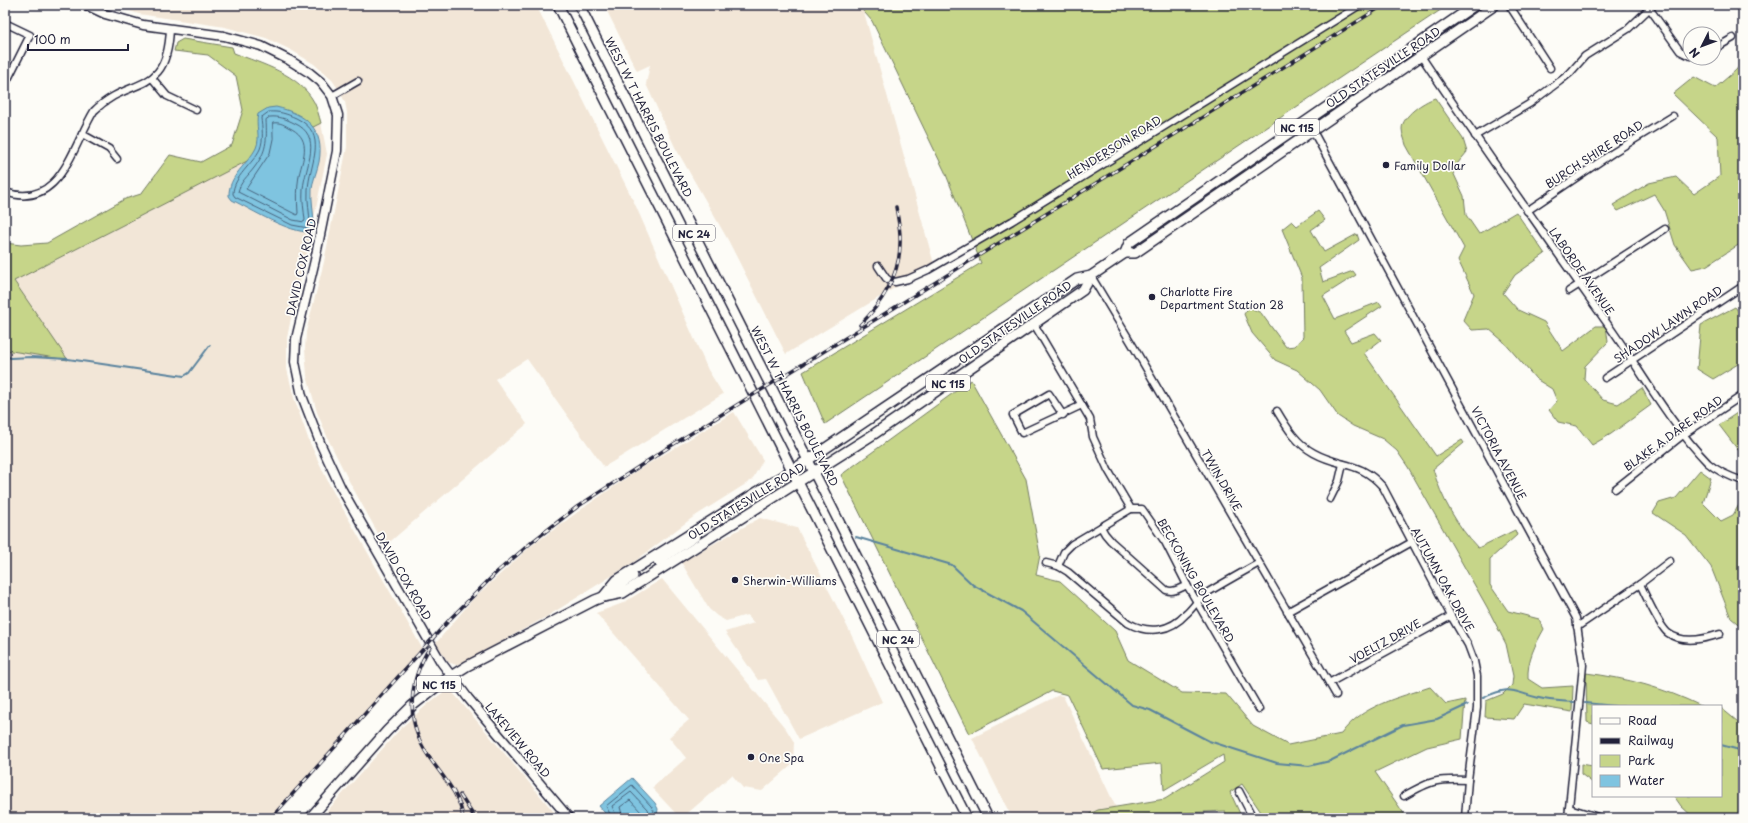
<svg xmlns="http://www.w3.org/2000/svg" width="1748" height="823" viewBox="0 0 1748 823" font-family="'Playpen Sans',sans-serif">
  <style>
    .built { fill: #f2e6d7 }
    .green { fill: #c6d589; stroke: #747c62 }
    .water { fill: #7fc4e0; stroke: #5a839e }
    .lines { fill: none; stroke-linecap: round; stroke-linejoin: round }
    .shore { stroke: #47637d; stroke-width: 1 }
    .stream { stroke: #5a839e; stroke-width: 2 }
    .street-casing { stroke: #22223b; stroke-width: 9 }
    .secondary-casing { stroke: #22223b; stroke-width: 11 }
    .primary-casing { stroke: #22223b; stroke-width: 12 }
    .street { stroke: #fdfcf7; stroke-width: 6 }
    .secondary { stroke: #fdfcf7; stroke-width: 8 }
    .primary { stroke: #fdfcf7; stroke-width: 9 }
    .rail-casing { stroke: #22223b; stroke-width: 3.5 }
    .rail { stroke: #fdfcf7; stroke-width: 2; stroke-dasharray: 6; stroke-linecap: butt }
    .poi-dot { fill: #22223b; stroke: #fdfcf7; stroke-width: 1.5 }
    .labels { text-anchor: middle; dominant-baseline: central; stroke-width: 3.5; stroke-linejoin: round; paint-order: stroke }
    .shield { fill: #fdfcf7; stroke: #646373; stroke-width: 1 }
    .shield-label { font-size: 10px; font-weight: bold; fill: #22223b }
    .street-label { font-size: 11px; fill: #22223b; stroke: #fdfcf7 }
    .poi-label { font-size: 11px; fill: #22223b; stroke: #fdfcf7; text-anchor: start }
  </style>
  <rect width="100%" height="100%" fill="#fdfcf7"/>
  <filter id="ink" filterUnits="userSpaceOnUse"><feTurbulence type="fractalNoise" baseFrequency=".025" numOctaves="2"/><feDisplacementMap in="SourceGraphic" scale="8" xChannelSelector="R" yChannelSelector="G"/><feConvolveMatrix kernelMatrix="1 2 1 2 8 2 1 2 1" color-interpolation-filters="sRGB"/></filter>
  <g filter="url(#ink)">
    <g class="built">
      <polygon points="110,5 536,5 634,202 708,370 723,394 604,467 527,359 495,379 527,424 385,546 349,481 329,441 317,412 307,376 305,349 306,332 324,262 347,147 347,113 345,102 339,90 332,80 314,64 291,50 266,38 225,27 139,14"/>
      <polygon points="604,5 862,5 934,264 786,354 728,240 675,147 646,84 650,65 637,71"/>
      <polygon points="321,123 327,154 306,258 292,313 287,338 287,369 294,398 309,441 331,488 422,648 270,818 5,818 5,350 67,360 14,281"/>
      <polygon points="734,412 763,460 752,480 692,518 634,562 546,617 473,657 456,665 448,662 436,643 474,598 530,547 586,506 638,470"/>
      <polygon points="760,518 797,528 850,632 882,702 799,739 766,679 758,680 725,632 754,623 747,615 726,621 717,616 709,609 681,562"/>
      <polygon points="662,579 786,729 794,742 793,764 762,791 743,788 732,775 682,818 680,818 652,788 686,758 669,737 689,720 596,613 623,603"/>
      <polygon points="449,688 559,818 321,818 402,727 429,703"/>
      <polygon points="1059,695 1063,696 1121,818 1012,818 972,738"/>
    </g>
    <g class="green">
      <polygon points="858,5 1448,5 825,424 803,372 981,263 945,172 872,21"/>
      <path d="M 183,39 L 232,47 L 234,53 C 262,64 299,74 314,102 C 317,108 319,116 321,123 L 14,281 L 68,360 L 5,350 L 5,243 L 21,245 L 47,243 L 125,199 L 141,194 L 170,155 L 201,162 L 232,145 L 243,110 L 236,76 L 208,55 L 174,51 L 176,43 Z"/>
      <polygon points="1743,62 1743,242 1706,266 1692,269 1675,245 1664,210 1654,194 1618,211 1613,205 1649,183 1676,177 1694,194 1720,176 1718,137 1673,94 1694,77 1715,88 1735,71"/>
      <path d="M 1435,98 L 1463,139 L 1467,152 L 1452,170 L 1464,196 L 1466,215 L 1479,234 L 1516,212 L 1545,254 L 1515,275 L 1503,293 L 1518,310 L 1544,322 L 1563,351 L 1596,326 L 1606,326 L 1608,342 L 1585,366 L 1584,379 L 1603,400 L 1618,404 L 1642,388 L 1651,405 L 1611,434 L 1592,445 L 1577,426 L 1558,422 L 1549,410 L 1557,401 L 1552,389 L 1536,379 L 1503,341 L 1489,329 L 1472,330 L 1463,320 L 1474,294 L 1458,260 L 1464,248 L 1406,145 C 1405,140 1402,134 1402,129 C 1402,116 1423,102 1435,98 Z"/>
      <path d="M 1318,211 L 1325,220 L 1311,230 L 1324,252 L 1357,234 L 1359,240 L 1319,268 L 1323,282 L 1353,271 L 1356,275 L 1323,296 L 1335,319 L 1379,302 L 1382,306 L 1344,331 L 1351,342 L 1375,333 L 1381,340 L 1364,353 L 1436,456 L 1462,440 L 1464,443 L 1433,469 C 1441,498 1457,526 1478,548 L 1515,530 L 1517,535 L 1490,559 L 1490,585 L 1508,611 L 1539,619 L 1544,629 C 1535,645 1527,660 1528,679 L 1542,688 L 1573,686 L 1572,712 L 1524,704 L 1514,719 L 1485,717 L 1486,701 L 1503,694 L 1512,685 L 1513,676 L 1506,644 L 1487,607 L 1408,467 L 1397,451 L 1383,439 L 1353,426 L 1338,416 L 1320,390 L 1297,370 L 1275,360 L 1252,333 L 1244,314 L 1249,307 L 1261,313 L 1286,347 L 1295,346 L 1303,337 L 1302,278 L 1282,229 L 1292,221 L 1297,226 Z"/>
      <polygon points="1735,307 1743,317 1743,361 1713,379 1697,369 1701,325"/>
      <path d="M 971,380 L 1026,479 L 1040,555 L 1036,575 L 1060,581 L 1115,631 L 1128,660 L 1182,693 L 1226,694 L 1253,726 L 1288,745 L 1341,734 C 1362,705 1398,698 1430,687 L 1446,704 L 1465,700 L 1462,739 L 1427,747 L 1375,772 L 1407,818 L 1265,818 L 1242,784 L 1230,792 L 1242,818 L 1228,818 L 1225,811 L 1144,815 L 1138,818 L 1081,818 L 1098,810 L 1165,799 L 1224,762 L 1223,755 L 1164,790 L 1162,763 L 1103,769 L 1068,695 L 1052,691 L 969,734 L 841,475 Z"/>
      <polygon points="1737,413 1743,422 1743,451 1738,450 1719,425"/>
      <polygon points="1700,470 1711,478 1703,503 1721,521 1733,515 1743,498 1743,628 1731,618 1711,567 1686,535 1653,513 1659,503 1676,498"/>
      <path d="M 1586,673 C 1627,678 1664,688 1701,706 L 1593,706 L 1593,724 L 1587,722 Z"/>
      <polygon points="1721,708 1743,726 1743,818 1694,818 1681,806 1674,796 1721,796"/>
      <polygon points="1581,764 1593,766 1593,783 1581,774"/>
    </g>
    <g class="water">
      <path d="M 276,107 C 306,114 325,129 319,162 C 317,171 313,180 312,189 C 311,201 314,213 314,226 L 310,232 C 289,233 252,210 232,200 L 229,196 C 228,176 248,164 256,148 C 261,137 255,125 258,114 L 268,108 Z"/>
      <polygon points="632,778 655,803 658,809 657,816 655,818 609,818 599,806"/>
    </g>
    <g class="lines">
      <g class="shore">
        <path d="M 269,112 C 279,111 287,114 296,118 C 330,134 309,164 308,190 C 307,202 310,213 310,225 L 308,228 L 292,225 L 235,197 L 233,194 C 233,177 253,164 260,149 C 264,139 262,128 261,118 Z"/>
        <path d="M 270,117 C 279,116 286,119 294,123 C 324,136 305,166 303,189 C 302,200 304,210 305,220 L 304,222 L 293,220 L 238,192 C 240,182 248,176 254,168 C 267,151 267,141 266,120 Z"/>
        <path d="M 273,123 C 279,122 283,124 288,127 C 312,138 304,155 299,175 C 297,187 297,200 298,213 L 297,215 L 246,189 L 270,153 L 273,139 Z"/>
        <polyline points="612,818 606,806 632,785 651,806 654,811 652,818"/>
        <polyline points="617,818 612,806 631,792 647,809 648,812 647,818"/>
        <polyline points="623,818 620,807 630,800 641,812 641,818"/>
      </g>
      <g class="stream">
        <polyline points="5,356 11,358 31,357 68,359 184,376 189,373 210,345"/>
        <polyline points="856,537 952,565 973,585 1021,611 1132,705 1150,710 1209,741 1277,763 1309,766 1330,761 1403,725 1437,719 1467,705"/>
        <path d="M 1483,698 C 1512,684 1512,692 1539,698 C 1550,701 1562,701 1574,702"/>
        <polyline points="1585,703 1615,706"/>
        <polyline points="1721,745 1743,751"/>
      </g>
      <defs>
        <g id="street">
          <polyline points="1509,5 1550,68"/>
          <polyline points="1647,5 1680,51 1690,56"/>
          <polyline points="5,23 30,35 5,85"/>
          <polyline points="1714,49 1733,38"/>
          <path d="M 1421,56 C 1482,147 1546,237 1609,326 C 1641,371 1670,424 1708,463 C 1718,472 1731,477 1743,481"/>
          <polyline points="152,78 167,96 196,110"/>
          <polyline points="332,96 358,81"/>
          <polyline points="1307,120 1576,618 1583,665 1568,818"/>
          <polyline points="82,134 109,149 117,159"/>
          <polyline points="1475,136 1529,104 1560,81 1570,73 1585,56 1628,29 1653,5"/>
          <path d="M 5,192 C 60,211 72,147 94,111 C 130,75 167,98 170,29"/>
          <polyline points="1527,211 1614,152 1673,116"/>
          <polyline points="878,266 886,278 890,281 895,282 908,279 928,270 1012,221 1360,5"/>
          <polyline points="1091,276 1132,344 1336,695"/>
          <polyline points="1569,291 1665,229"/>
          <polyline points="1034,324 1090,419 1093,437 1108,470 1131,509 1142,509 1165,542 1187,585 1259,709"/>
          <polyline points="1605,378 1743,286"/>
          <path d="M 1277,411 C 1287,428 1297,444 1314,453 C 1341,468 1359,460 1383,487 L 1451,616 L 1468,645 L 1474,661 L 1477,676 L 1477,708 L 1468,780 L 1465,818"/>
          <polyline points="1063,415 1049,394 1013,415 1022,433 1082,405"/>
          <polyline points="1615,489 1683,435 1743,395"/>
          <polyline points="1330,499 1339,481 1343,464"/>
          <path d="M 1101,527 L 1105,534 L 1111,541 L 1166,590 C 1174,593 1180,588 1187,585"/>
          <path d="M 1046,563 L 1058,566 L 1068,572 L 1128,623 C 1148,634 1170,632 1186,614 C 1193,608 1198,599 1205,594 C 1223,583 1241,573 1259,563"/>
          <polyline points="1058,566 1064,552 1072,544 1131,509"/>
          <path d="M 1640,584 C 1646,596 1659,626 1668,633 C 1682,644 1705,639 1720,634"/>
          <polyline points="1287,612 1412,542"/>
          <polyline points="1577,627 1640,584 1670,561"/>
          <polyline points="1329,683 1451,616"/>
          <polyline points="1239,791 1253,818"/>
          <path d="M 1404,796 C 1432,780 1436,779 1468,780"/>
          <polyline points="1569,808 1601,818"/>
        </g>
        <polyline id="secondary" points="86,5 105,14 143,25 224,36 261,46 289,60 310,73 321,82 332,96 338,115 337,151 315,260 296,339 295,362 302,396 321,445 341,488 441,662 468,698 569,818"/>
        <g id="primary">
          <polyline points="558,5 967,818"/>
          <polyline points="579,5 988,818"/>
          <polyline points="1125,253 1129,243 1475,5"/>
          <polyline points="658,561 696,536"/>
          <polyline points="612,595 624,582 633,576"/>
          <polyline points="603,597 617,580 808,460 1077,279 1091,276 1125,253 1135,253 1495,5"/>
          <polyline points="310,818 387,731 412,706 436,687 451,676 467,666 595,600 603,597 623,593 874,434 1083,290 1091,276"/>
        </g>
      </defs>
      <use href="#street" class="street-casing"/>
      <use href="#secondary" class="secondary-casing"/>
      <use href="#primary" class="primary-casing"/>
      <use href="#street" class="street"/>
      <use href="#secondary" class="secondary"/>
      <use href="#primary" class="primary"/>
      <defs>
        <g id="rail">
          <path d="M 860,325 C 881,304 900,275 900,244 C 901,231 898,219 896,207"/>
          <path d="M 430,647 C 408,682 405,722 429,757 C 442,776 460,794 463,818"/>
          <polyline points="460,795 475,818"/>
          <polyline points="271,818 451,618 497,572 532,542 577,507 669,447 1384,5"/>
        </g>
      </defs>
      <use href="#rail" class="rail-casing"/>
      <use href="#rail" class="rail"/>
    </g>
  </g>
  <g class="poi-dot">
    <circle cx="1386" cy="165" r="4"/>
    <circle cx="1152" cy="297" r="4"/>
    <circle cx="735" cy="580" r="4"/>
    <circle cx="751" cy="757" r="4"/>
  </g>
  <g class="labels">
    <g class="shield">
      <rect x="1275" y="119" width="44" height="16" rx="3"/>
      <rect x="673" y="225" width="42" height="16" rx="3"/>
      <rect x="926" y="375" width="44" height="16" rx="3"/>
      <rect x="877" y="631" width="42" height="16" rx="3"/>
      <rect x="417" y="676" width="44" height="16" rx="3"/>
    </g>
    <g class="shield-label">
      <text x="1297" y="127">NC 115</text>
      <text x="694" y="233">NC 24</text>
      <text x="948" y="383">NC 115</text>
      <text x="898" y="639">NC 24</text>
      <text x="439" y="684">NC 115</text>
    </g>
    <g class="street-label">
      <text transform="translate(1383 67) rotate(-34)">OLD STATESVILLE ROAD</text>
      <text transform="translate(649 117) rotate(63)">WEST W T HARRIS BOULEVARD</text>
      <text transform="translate(1114 147) rotate(-32)">HENDERSON ROAD</text>
      <text transform="translate(1594 154) rotate(-33)">BURCH SHIRE ROAD</text>
      <text transform="translate(301 267) rotate(-77)">DAVID COX ROAD</text>
      <text transform="translate(1582 271) rotate(55)">LABORDE AVENUE</text>
      <text transform="translate(1015 322) rotate(-35)">OLD STATESVILLE ROAD</text>
      <text transform="translate(1668 324) rotate(-34)">SHADOW LAWN ROAD</text>
      <text transform="translate(795 406) rotate(63)">WEST W T HARRIS BOULEVARD</text>
      <text transform="translate(1673 433) rotate(-36)">BLAKE A DARE ROAD</text>
      <text transform="translate(1499 453) rotate(62)">VICTORIA AVENUE</text>
      <text transform="translate(1222 480) rotate(60)">TWIN DRIVE</text>
      <text transform="translate(746 501) rotate(-32)">OLD STATESVILLE ROAD</text>
      <text transform="translate(404 576) rotate(60)">DAVID COX ROAD</text>
      <text transform="translate(1443 579) rotate(61)">AUTUMN OAK DRIVE</text>
      <text transform="translate(1196 580) rotate(60)">BECKONING BOULEVARD</text>
      <text transform="translate(1385 641) rotate(-29)">VOELTZ DRIVE</text>
      <text transform="translate(518 740) rotate(50)">LAKEVIEW ROAD</text>
    </g>
    <g class="poi-label">
      <text x="1394" y="165">Family Dollar</text>
      <text x="1160" y="291">Charlotte Fire<tspan x="1160" dy="13">Department Station 28</tspan></text>
      <text x="743" y="580">Sherwin-Williams</text>
      <text x="759" y="757">One Spa</text>
    </g>
  </g>
  <rect width="1748" height="823" fill="none" stroke="#fdfcf7" stroke-width="20"/>
  <rect x="10" y="10" width="1728" height="803" fill="none" stroke="#22223b" stroke-width="1.5" filter="url(#ink)"/>
  <rect x="1592" y="705" width="130" height="92" fill="#fdfcf7" stroke="#a5a5ac"/>
  <rect x="1600" y="718" width="20" height="6" fill="#fdfcf7" stroke="#a5a5ac"/>
  <text x="1628" y="725" font-size="12" fill="#22223b">Road</text>
  <rect x="1600" y="738" width="20" height="6" fill="#22223b" stroke="#a5a5ac"/>
  <text x="1628" y="745" font-size="12" fill="#22223b">Railway</text>
  <rect x="1600" y="755" width="20" height="12" fill="#c6d589" stroke="#a5a5ac"/>
  <text x="1628" y="765" font-size="12" fill="#22223b">Park</text>
  <rect x="1600" y="775" width="20" height="12" fill="#7fc4e0" stroke="#a5a5ac"/>
  <text x="1628" y="785" font-size="12" fill="#22223b">Water</text>
  <g transform="translate(1702 46) rotate(228)"><circle r="19" fill="#fdfcf7" stroke="#a5a5ac"/>
  <path d="M0-3L7 15L0 10L-7 15Z" fill="#22223b"/>
  <text y="-6" font-size="11" font-weight="bold" text-anchor="middle" fill="#22223b">N</text>
  </g>
  <path d="M28 44v6h100v-6" fill="none" stroke="#22223b" stroke-width="2"/>
  <text x="34" y="44" font-size="12" fill="#22223b" stroke="#fdfcf7" stroke-width="3" paint-order="stroke">100 m</text>
</svg>
